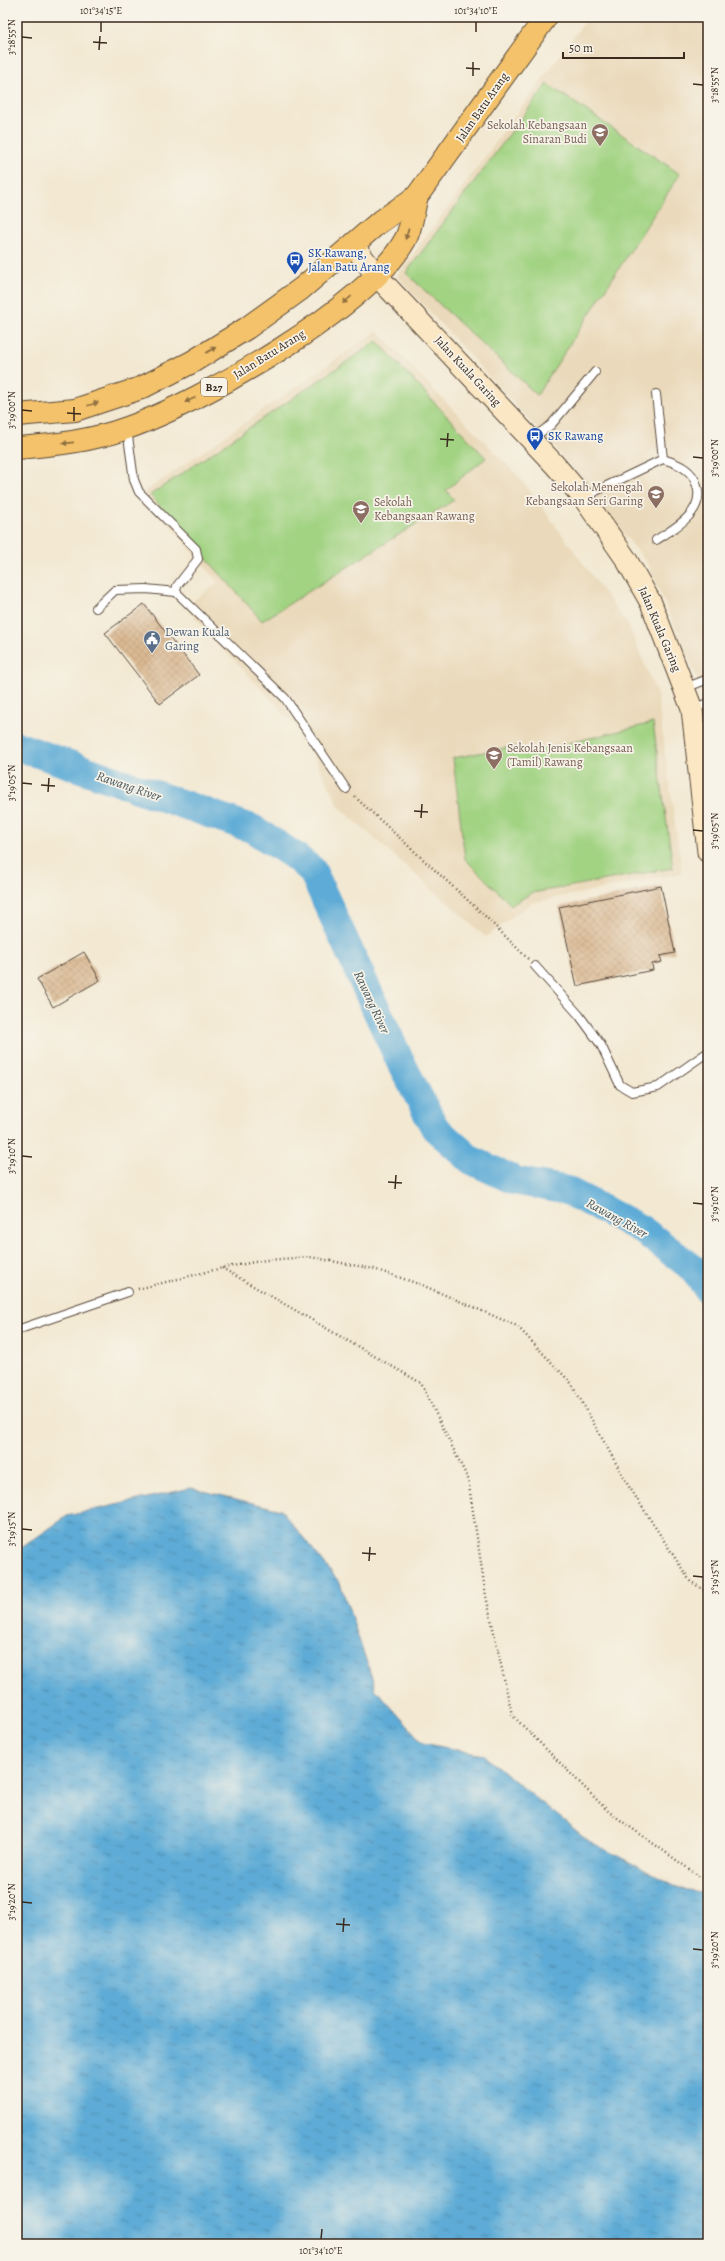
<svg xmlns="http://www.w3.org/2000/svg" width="725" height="2261" viewBox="0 0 725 2261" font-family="Alegreya,serif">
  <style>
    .built { fill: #ead9ba }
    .grass { fill: #a1d382; stroke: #6e7e50 }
    .water { fill: url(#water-ripples); stroke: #4c6a7a }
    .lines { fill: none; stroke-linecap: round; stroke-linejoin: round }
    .river { stroke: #5dabd6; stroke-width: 29 }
    .building { fill: url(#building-cross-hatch) }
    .lane-casing { stroke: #574739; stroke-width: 10 }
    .secondary-casing { stroke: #574739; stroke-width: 23 }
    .primary-casing { stroke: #574739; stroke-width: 24 }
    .path { stroke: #574739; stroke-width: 2.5; stroke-dasharray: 1 3; stroke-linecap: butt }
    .lane { stroke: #fff; stroke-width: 8 }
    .secondary { stroke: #fbe7c3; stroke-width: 21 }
    .primary { stroke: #f4c26a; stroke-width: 22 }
    .oneway { fill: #8e6e40 }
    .ticks { fill: none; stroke: #3b2a1e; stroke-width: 1.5 }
    .labels { text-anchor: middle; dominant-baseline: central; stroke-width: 3.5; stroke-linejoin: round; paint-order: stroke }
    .shield { fill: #f7f3e8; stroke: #73665b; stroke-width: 1 }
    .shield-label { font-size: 11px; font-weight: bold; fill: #3b2a1e }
    .street-label { font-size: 12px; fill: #3b2a1e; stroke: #f7f3e8 }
    .education-label { font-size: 12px; fill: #785e54; stroke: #f7f3e8; text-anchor: end }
    .transit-label { font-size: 12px; fill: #164399; stroke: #f7f3e8; text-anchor: start }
    .service-label { font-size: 12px; fill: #4e5e75; stroke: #f7f3e8; text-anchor: start }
    .water-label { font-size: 13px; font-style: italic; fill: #47575e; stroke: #f7f3e8 }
    .neatline { fill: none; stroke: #3b2a1e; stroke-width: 1.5 }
    .ticks-label { font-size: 10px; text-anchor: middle; fill: #3b2a1e }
  </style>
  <defs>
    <pattern id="water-ripples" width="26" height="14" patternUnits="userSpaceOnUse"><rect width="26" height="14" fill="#5dabd6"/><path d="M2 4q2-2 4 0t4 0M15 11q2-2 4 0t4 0" fill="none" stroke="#4e8bad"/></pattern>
    <pattern id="building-cross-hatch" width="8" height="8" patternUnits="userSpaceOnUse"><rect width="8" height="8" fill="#dab993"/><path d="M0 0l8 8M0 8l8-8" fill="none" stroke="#bc9f7e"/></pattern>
  </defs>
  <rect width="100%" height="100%" fill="#f7f3e8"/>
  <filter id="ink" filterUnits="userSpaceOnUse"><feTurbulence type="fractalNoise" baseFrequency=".025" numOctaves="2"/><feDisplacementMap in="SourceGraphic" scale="8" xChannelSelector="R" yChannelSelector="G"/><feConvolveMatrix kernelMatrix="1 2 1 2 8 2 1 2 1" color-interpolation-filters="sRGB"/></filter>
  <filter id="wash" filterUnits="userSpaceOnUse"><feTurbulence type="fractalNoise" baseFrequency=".012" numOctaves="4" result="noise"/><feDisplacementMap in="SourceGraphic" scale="16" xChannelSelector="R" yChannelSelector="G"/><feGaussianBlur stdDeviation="0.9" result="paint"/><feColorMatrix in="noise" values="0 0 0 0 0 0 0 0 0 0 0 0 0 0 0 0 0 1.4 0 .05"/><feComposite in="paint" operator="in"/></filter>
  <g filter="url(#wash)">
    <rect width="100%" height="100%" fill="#f3e9d3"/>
    <g class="built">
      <polygon points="588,17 708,17 708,691 703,693 648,564 559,453 397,276"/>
      <polygon points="377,331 523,481 628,625 657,694 682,873 531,903 486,937 340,808 302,733 185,607 218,582 143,493"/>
    </g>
    <g class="grass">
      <polygon points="547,84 680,174 537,395 406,273"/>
      <polygon points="377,341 486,458 446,490 454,500 262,621 150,495"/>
      <polygon points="653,723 673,868 532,893 511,905 465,859 453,758 515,746 519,755"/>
    </g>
    <polygon class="water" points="191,1488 281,1510 340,1583 376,1690 423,1743 483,1755 589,1841 681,1889 708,1893 708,2244 17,2244 17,1551 67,1516"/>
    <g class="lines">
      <polyline class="river" points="17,746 253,829 293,855 312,870 400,1061 435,1128 471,1160 516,1181 566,1190 641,1229 694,1269 708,1290"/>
    </g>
    <g id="blocks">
      <g class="building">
        <polygon points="144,604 199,675 160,704 105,633"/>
        <polygon points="661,886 675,953 660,956 662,962 652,964 653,970 577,986 559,907"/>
        <polygon points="84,952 100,980 53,1007 37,979"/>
      </g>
    </g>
  </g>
  <g filter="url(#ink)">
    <use href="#blocks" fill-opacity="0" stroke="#574739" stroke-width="1"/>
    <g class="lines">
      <defs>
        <g id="lane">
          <polyline points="656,394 663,459"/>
          <polyline points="127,429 134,480 139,492 196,549 198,559 177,586 176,592 285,698 346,789"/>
          <polyline points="531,439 551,425 595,372"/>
          <path d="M 585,500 L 596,491 L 663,459 C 679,464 693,470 697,486 C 705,512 675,528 656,540"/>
          <polyline points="96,608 115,590 146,589 176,592"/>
          <polyline points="685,688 708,679"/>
          <polyline points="692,709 708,703"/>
          <polyline points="535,966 579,1015 601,1045 620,1085 632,1092 658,1087 708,1052"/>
          <polyline points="17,1330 128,1292"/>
        </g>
        <polyline id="secondary" points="353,245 377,276 555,465 585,500 626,559 651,603 692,709 708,852"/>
        <g id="primary">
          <polyline points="17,415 75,410 141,388 192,362 247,328 301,289 377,224 417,196 546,17"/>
          <path d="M 17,448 C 54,445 92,441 127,428 C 201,402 367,308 405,240 C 412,228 413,210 417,196"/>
        </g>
      </defs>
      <use href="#lane" class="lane-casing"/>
      <use href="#secondary" class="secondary-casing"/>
      <use href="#primary" class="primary-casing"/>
      <g class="path">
        <polyline points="355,797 485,916 528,959"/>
        <polyline points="222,1268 421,1383 468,1479 486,1596 512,1715 609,1812 703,1879 708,1880"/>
        <polyline points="138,1289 222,1268 266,1260 310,1257 374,1269 422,1285 517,1326 572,1384 628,1485 690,1581 708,1593"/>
      </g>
      <use href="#lane" class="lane"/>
      <use href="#secondary" class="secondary"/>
      <use href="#primary" class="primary"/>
    </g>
    <defs><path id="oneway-solid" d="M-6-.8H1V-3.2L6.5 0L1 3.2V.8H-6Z"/></defs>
    <g class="oneway">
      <use href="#oneway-solid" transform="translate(407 234) rotate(107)"/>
      <use href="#oneway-solid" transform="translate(347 300) rotate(141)"/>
      <use href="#oneway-solid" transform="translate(211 350) rotate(-31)"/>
      <use href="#oneway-solid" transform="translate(190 400) rotate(156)"/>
      <use href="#oneway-solid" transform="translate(93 404) rotate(-18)"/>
      <use href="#oneway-solid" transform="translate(68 443) rotate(174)"/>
    </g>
  </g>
  <path class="ticks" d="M 101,32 L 101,22M 476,32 L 476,22M 22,37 L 32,38M 93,42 L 107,43M 99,50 L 100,36M 466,68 L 480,69M 473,76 L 473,62M 693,84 L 703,85M 22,410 L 32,411M 67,413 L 81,414M 74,421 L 74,407M 440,439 L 454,440M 447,447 L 448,433M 693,457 L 703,458M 22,783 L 32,784M 41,785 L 55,786M 48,792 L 49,778M 414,811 L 428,812M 421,818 L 422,804M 693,830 L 703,831M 22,1156 L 32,1157M 388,1182 L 402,1183M 395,1189 L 396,1175M 693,1203 L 703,1204M 22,1529 L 32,1530M 362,1553 L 376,1554M 369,1561 L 370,1547M 693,1576 L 703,1577M 22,1902 L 32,1903M 336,1924 L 350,1925M 343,1932 L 344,1918M 693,1949 L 703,1950M 321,2239 L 322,2229"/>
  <defs>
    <symbol id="school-pin" viewBox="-11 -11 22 30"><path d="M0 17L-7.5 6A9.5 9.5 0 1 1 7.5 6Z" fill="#8d6e63" stroke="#f7f3e8"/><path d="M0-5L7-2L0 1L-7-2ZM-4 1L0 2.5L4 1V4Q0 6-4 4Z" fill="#fff"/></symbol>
    <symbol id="bus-pin" viewBox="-11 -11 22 30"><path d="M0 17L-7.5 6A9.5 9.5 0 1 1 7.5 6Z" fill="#1a4fb4" stroke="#f7f3e8"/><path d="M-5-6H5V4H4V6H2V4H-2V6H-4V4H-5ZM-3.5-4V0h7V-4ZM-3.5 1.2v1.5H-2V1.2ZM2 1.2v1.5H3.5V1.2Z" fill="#fff"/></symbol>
    <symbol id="civic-pin" viewBox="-11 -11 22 30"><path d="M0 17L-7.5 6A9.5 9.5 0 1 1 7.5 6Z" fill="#5c6f8a" stroke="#f7f3e8"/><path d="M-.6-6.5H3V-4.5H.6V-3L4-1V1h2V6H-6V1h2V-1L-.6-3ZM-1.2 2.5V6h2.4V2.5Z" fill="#fff"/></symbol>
  </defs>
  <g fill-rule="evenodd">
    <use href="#school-pin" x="590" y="122" width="20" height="27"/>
    <use href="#bus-pin" x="285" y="250" width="20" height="27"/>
    <use href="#bus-pin" x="525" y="426" width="20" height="27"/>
    <use href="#school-pin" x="646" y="484" width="20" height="27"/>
    <use href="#school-pin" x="351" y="499" width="20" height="27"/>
    <use href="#civic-pin" x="142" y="629" width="20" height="27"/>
    <use href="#school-pin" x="484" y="745" width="20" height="27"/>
  </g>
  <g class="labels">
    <rect class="shield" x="201" y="378" width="26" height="18" rx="3"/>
    <g class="shield-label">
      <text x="214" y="387">B27</text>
    </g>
    <g class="street-label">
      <text transform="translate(482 107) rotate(-55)">Jalan Batu Arang</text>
      <text transform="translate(269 354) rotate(-32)">Jalan Batu Arang</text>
      <text transform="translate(468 371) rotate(47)">Jalan Kuala Garing</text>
      <text transform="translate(660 629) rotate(67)">Jalan Kuala Garing</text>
    </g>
    <g class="education-label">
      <text x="587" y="125">Sekolah Kebangsaan<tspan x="587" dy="14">Sinaran Budi</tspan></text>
      <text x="643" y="487">Sekolah Menengah<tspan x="643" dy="14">Kebangsaan Seri Garing</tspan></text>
      <text x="374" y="502" text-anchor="start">Sekolah<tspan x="374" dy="14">Kebangsaan Rawang</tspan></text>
      <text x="507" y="748" text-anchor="start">Sekolah Jenis Kebangsaan<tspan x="507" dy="14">(Tamil) Rawang</tspan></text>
    </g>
    <g class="transit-label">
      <text x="308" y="253">SK Rawang,<tspan x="308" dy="14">Jalan Batu Arang</tspan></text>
      <text x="548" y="436">SK Rawang</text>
    </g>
    <g class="service-label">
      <text x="165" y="632">Dewan Kuala<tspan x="165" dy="14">Garing</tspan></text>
    </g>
    <g class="water-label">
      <text transform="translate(129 786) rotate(19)">Rawang River</text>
      <text transform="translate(372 1002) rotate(65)">Rawang River</text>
      <text transform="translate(617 1218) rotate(29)">Rawang River</text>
    </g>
  </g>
  <rect width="725" height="2261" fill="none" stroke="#f7f3e8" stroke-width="44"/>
  <path d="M563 52v6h121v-6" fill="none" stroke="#3b2a1e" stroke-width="2"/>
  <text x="569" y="52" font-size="12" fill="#3b2a1e" stroke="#f7f3e8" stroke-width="3" paint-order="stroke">50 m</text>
  <rect x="22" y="22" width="681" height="2217" class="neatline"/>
  <g class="ticks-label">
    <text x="101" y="14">101°34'15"E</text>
    <text x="476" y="14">101°34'10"E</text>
    <text transform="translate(11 37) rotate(-90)" y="4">3°18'55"N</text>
    <text transform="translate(714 85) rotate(-90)" y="4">3°18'55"N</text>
    <text transform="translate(11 410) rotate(-90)" y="4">3°19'00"N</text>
    <text transform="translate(714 458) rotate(-90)" y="4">3°19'00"N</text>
    <text transform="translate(11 783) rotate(-90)" y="4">3°19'05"N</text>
    <text transform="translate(714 831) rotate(-90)" y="4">3°19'05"N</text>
    <text transform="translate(11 1156) rotate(-90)" y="4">3°19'10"N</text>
    <text transform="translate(714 1204) rotate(-90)" y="4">3°19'10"N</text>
    <text transform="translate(11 1529) rotate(-90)" y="4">3°19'15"N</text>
    <text transform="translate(714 1577) rotate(-90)" y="4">3°19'15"N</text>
    <text transform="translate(11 1902) rotate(-90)" y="4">3°19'20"N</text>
    <text transform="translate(714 1950) rotate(-90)" y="4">3°19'20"N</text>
    <text x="321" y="2254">101°34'10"E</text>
  </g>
</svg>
